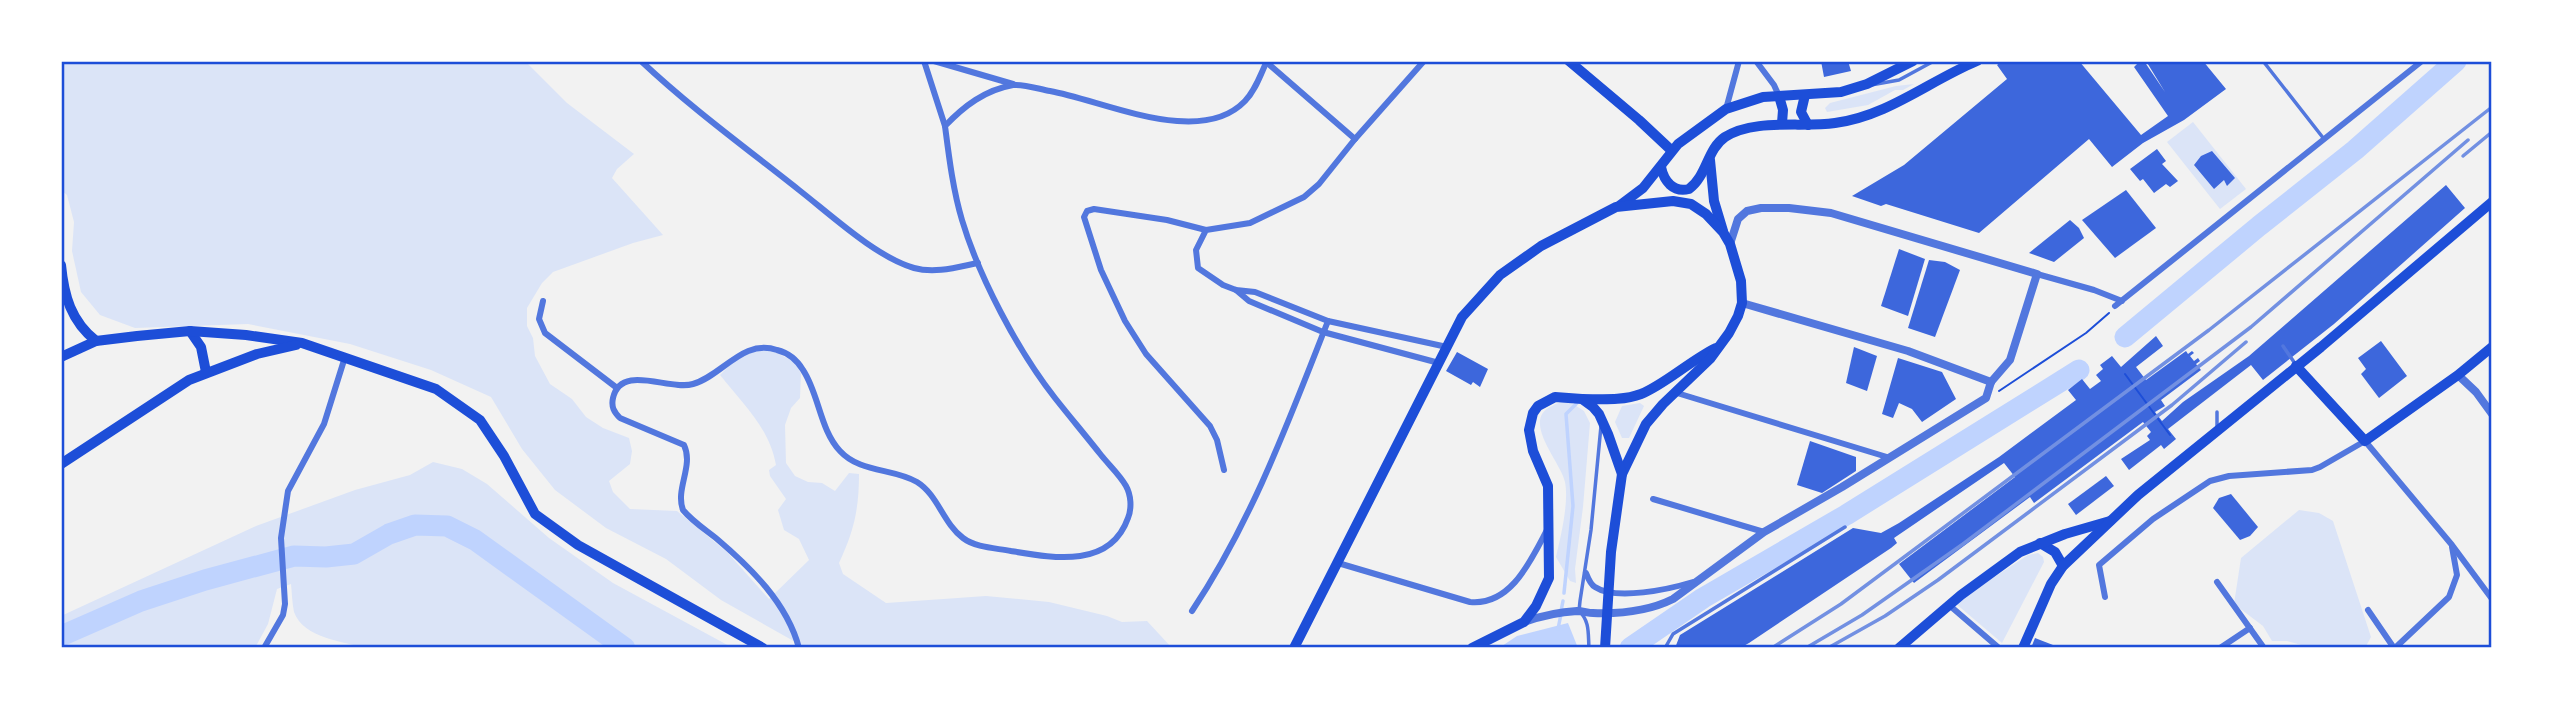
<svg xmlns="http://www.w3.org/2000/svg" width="2553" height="709" viewBox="0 0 2553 709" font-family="Barlow,sans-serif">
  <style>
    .green { fill: #dbe4f7 }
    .water { fill: #bfd3fe }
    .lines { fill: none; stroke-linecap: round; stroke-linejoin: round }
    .stream { stroke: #bfd3fe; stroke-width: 3.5 }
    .river { stroke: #bfd3fe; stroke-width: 21 }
    .building { fill: #3d67dc }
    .path { stroke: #1d4ed8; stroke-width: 2 }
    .service { stroke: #5277de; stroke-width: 3.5 }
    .minor { stroke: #5277de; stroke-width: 6 }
    .tertiary { stroke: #5277de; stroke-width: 8 }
    .secondary { stroke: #1d4ed8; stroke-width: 10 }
    .primary { stroke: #1d4ed8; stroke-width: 10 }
    .rail { stroke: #7290e2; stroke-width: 3.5 }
    .neatline { fill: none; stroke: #1d4ed8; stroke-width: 2.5 }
  </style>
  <rect width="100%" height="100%" fill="#f2f2f2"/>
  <g class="green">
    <path d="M 61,61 L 525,61 L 567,103 L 634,154 L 617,169 L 612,178 L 663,235 L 633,243 L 553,272 L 542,283 L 527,308 L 527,326 L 533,338 L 535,356 L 550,384 L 572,399 L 586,417 L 603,428 L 629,438 L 632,451 L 630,464 L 609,481 L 613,492 L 630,509 L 677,511 L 727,552 L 769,599 L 809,560 L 799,539 L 784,530 L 778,510 L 786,499 L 770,476 L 769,470 L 776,465 C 769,427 742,403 720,375 L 736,359 L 756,350 L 771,350 L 795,362 L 801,374 L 800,398 L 791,408 L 785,425 L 786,463 L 795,476 L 808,482 L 822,483 L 835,491 L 849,473 L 859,474 C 859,509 854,531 839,563 L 843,574 L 886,603 L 986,596 L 1049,602 L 1107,616 L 1122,622 L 1147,621 L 1172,648 L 806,648 L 721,600 L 666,559 L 606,528 L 555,490 L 522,449 L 491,397 L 431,370 L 350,344 L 248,324 L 135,328 L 100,315 L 81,292 L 72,251 L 74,222 L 67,195 L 61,190 Z"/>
    <polygon points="1914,84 1903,90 1895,90 1868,105 1827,112 1825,108 1830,103 1896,86"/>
    <polygon points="2193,122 2246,189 2220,209 2167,142"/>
    <path d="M 1567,400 L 1584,411 L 1590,423 L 1583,507 L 1575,569 L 1576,583 L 1570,581 L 1556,557 C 1561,535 1569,503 1565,482 C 1561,462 1520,420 1552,406 C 1556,403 1562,402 1567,400 Z"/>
    <polygon points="1640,403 1644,406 1629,438 1622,438 1615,422 1622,406"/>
    <path d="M 433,462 L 462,469 L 487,484 L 549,538 L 613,583 L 733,648 L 367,648 C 344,642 303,638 294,612 C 292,603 292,593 291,584 L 277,589 L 268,624 L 255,648 L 61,648 L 61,616 L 256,526 L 355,490 L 410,475 Z"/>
    <polygon points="2299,510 2319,513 2333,521 2371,637 2365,648 2312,648 2287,641 2272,641 2263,626 2234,604 2241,558"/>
    <polygon points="2038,553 2043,557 2044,562 2002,643 1955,603 2028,555"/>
  </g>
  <polygon class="water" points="1568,623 1578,648 1499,648 1517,636"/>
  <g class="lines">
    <g class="stream">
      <polyline points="1564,593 1573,506 1566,414 1577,403"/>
      <polyline points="1561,611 1563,601"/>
      <polyline points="1558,629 1561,614"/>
    </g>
    <g class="river">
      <polyline points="2125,337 2259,226 2355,150 2456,61"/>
      <polyline points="61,636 141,601 205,580 294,556 326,557 354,554 389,534 415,525 447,526 475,540 625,648"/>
      <polyline points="1630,648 1703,598 1846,515 2079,370"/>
    </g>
  </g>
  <g class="building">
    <polygon points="1821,61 1848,61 1851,71 1824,77"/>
    <polygon points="2002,61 2079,61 2141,135 2168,116 2134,67 2140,61 2144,61 2165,92 2146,61 2203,61 2226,89 2184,120 2143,143 2112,167 2089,139 1979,233 1886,204 1881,206 1852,196 1904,165 2007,79 1997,65"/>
    <polygon points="2157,149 2166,161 2162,164 2178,181 2170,187 2166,184 2154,193 2143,179 2140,181 2130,169"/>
    <polygon points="2212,151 2235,178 2227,186 2224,180 2214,189 2194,165 2201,156"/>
    <polygon points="2446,185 2465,208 2334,324 2263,380 2251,365 2168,429 2176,439 2164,449 2161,445 2129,470 2121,459 2150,440 2147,436 2151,432 2143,422 2034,503 2030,497 1914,583 1899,564 2015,477 2004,463 1894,538 1897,543 1891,548 1749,643 1740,648 1675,648 1680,635 1853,528 1881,533 1899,523 1999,457 2076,400 2068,390 2082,379 2090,389 2101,381 2096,375 2103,369 2100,365 2112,356 2121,367 2156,336 2163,346 2136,367 2146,380 2186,351 2188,354 2192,351 2194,353 2190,356 2194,361 2198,358 2200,361 2196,364 2201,370 2161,400 2165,406 2155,412 2162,421 2183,402 2249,356"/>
    <polygon points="2126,190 2156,228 2115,258 2082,220"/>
    <polygon points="2070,220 2079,228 2084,238 2054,262 2029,253"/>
    <polygon points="1899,249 1925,259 1908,316 1881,306"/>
    <polygon points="1929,260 1945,262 1960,270 1935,337 1908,328"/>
    <polygon points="2381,341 2407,376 2379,398 2361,374 2366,369 2358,358"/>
    <polygon points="1854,347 1877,356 1867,391 1846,383"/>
    <polygon points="1457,352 1488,369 1480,387 1473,382 1471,385 1446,371"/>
    <polygon points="1898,358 1942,372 1956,399 1922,422 1912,409 1899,403 1893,418 1882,414"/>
    <polygon points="1810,441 1856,457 1856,471 1822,493 1797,485"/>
    <polygon points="2106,476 2114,486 2076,515 2068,504"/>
    <polygon points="2231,494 2258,527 2250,536 2240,540 2213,508 2219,498"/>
    <polygon points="2035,638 2053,645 2052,648 2031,648"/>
  </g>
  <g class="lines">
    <g class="path">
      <polyline points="2125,374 2170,435"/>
      <polyline points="1999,391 2086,333 2109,313"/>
    </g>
    <g class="service">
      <polyline points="2263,61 2324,139"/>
      <polyline points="1871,85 1899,80 1934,61"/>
      <polyline points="2283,346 2296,365"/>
      <polyline points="2217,412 2217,427"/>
      <path d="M 1589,648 C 1588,634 1590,621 1579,611 L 1580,601 L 1591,530 L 1601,426"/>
      <polyline points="1665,648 1673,634 1845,527"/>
    </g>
    <g class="minor">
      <path d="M 641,61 C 691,108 746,148 799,190 C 831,215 876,257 914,268 C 935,274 958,267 978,263"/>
      <polyline points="924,61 945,126"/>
      <polyline points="934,61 1013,84"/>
      <polyline points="1265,61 1355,139"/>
      <polyline points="1424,61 1355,139 1319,184 1304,197 1250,223 1206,230 1196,250 1198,268 1223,285 1236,290 1255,292 1328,321 1447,347"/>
      <polyline points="1756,61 1774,85 1779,96"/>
      <polyline points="1726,109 1739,61"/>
      <polyline points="1206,230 1167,220 1094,209 1087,211 1084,217 1101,270 1125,321 1146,354 1210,426 1217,440 1224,470"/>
      <polyline points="2037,274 2094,290 2122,301"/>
      <polyline points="1236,290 1249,301 1323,332 1439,363"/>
      <polyline points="543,301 539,319 545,333 617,388"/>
      <polyline points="2115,306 2422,61"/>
      <polyline points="1677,393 1887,457"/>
      <polyline points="1653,499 1764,532"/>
      <path d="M 1338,563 L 1470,602 C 1511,606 1531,560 1547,530"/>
      <path d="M 1586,573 C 1588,578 1590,584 1595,587 C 1616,601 1670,589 1693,582"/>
      <polyline points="2217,582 2264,648"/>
      <polyline points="2105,597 2099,565 2153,519 2210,481 2229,476 2312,470 2320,467 2365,441 2452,545 2492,599"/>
      <polyline points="1949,605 1999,648"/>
      <polyline points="2368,610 2394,648"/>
      <path d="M 1192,611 C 1252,521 1289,420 1328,321"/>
      <polyline points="264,648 283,615 285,604 281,538 288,491 324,424 345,357"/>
      <path d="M 799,648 C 787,603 751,568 717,539 C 706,530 693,522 683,510 C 675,489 694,466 684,445 L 620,418 C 614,412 611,407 613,398 C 621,363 669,391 693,384 C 722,376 743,338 777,350 C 789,353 797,360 803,370 C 819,394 820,430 840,451 C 860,473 893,468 917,482 C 938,495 943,523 963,538 C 976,548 996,548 1011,551 C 1053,558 1110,569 1128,518 C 1132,508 1131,495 1126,486 C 1120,475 1109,465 1101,455 C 1086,436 1070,417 1055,398 C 1018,351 979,277 962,220 C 953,190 949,157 945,126 C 964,106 985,90 1013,85 C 1024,84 1039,89 1050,91 C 1105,101 1200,148 1245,101 C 1255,91 1260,76 1266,63"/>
      <polyline points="2220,648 2250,628"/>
      <polyline points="2395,648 2449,597 2457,575 2452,547"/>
    </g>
    <g class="tertiary">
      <polyline points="1730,244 1738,219 1747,211 1761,208 1789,208 1831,213 2037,274 2010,360 1991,382"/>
      <polyline points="1742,303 1908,351 1991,382"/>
      <polyline points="2458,375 2476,392 2492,414"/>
      <path d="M 1524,622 C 1541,616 1559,612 1577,611 C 1583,611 1588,613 1593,613 C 1620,614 1649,611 1673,599 L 1764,532 L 1842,487 L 1986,398 L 1991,382"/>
    </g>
    <g class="secondary">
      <polyline points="1569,61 1639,120 1671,150"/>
      <polyline points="1805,95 1801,112 1808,125"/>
      <polyline points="1779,96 1783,110 1782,123"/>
      <polyline points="1710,160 1714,201 1723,231"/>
      <path d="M 1661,167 C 1664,181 1673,193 1689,189 C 1707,176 1707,149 1725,137 C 1755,118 1802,128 1835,123 C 1888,116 1929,81 1977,61"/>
      <polyline points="1619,206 1643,188 1678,144 1726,109 1763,97 1841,92 1867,84 1913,61"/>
      <path d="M 61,265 C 64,296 71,321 96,341"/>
      <polyline points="2296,366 2365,441 2458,375 2492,347"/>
      <polyline points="2040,543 2055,552 2063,566"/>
      <polyline points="1899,648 1961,595 2020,552 2065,534 2110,521"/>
      <polyline points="2023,648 2051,584 2063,566 2138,495 2321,347 2492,202"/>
    </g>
    <g class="primary">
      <polyline points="190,331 201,347 206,372"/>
      <polyline points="61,357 96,341 137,336 190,331 246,335 302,343 436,389 480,420 504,456 535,514 578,545 763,648"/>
      <path d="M 1582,399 C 1601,399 1623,401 1641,394 C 1664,385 1691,360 1716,348"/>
      <polyline points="61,464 189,380 257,354 296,345"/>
      <polyline points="1294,648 1462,317 1500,275 1541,246 1616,207 1673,201 1691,204 1706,214 1723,232 1730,244 1741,281 1742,303 1738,316 1729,333 1710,359 1663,404 1646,424 1622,474 1611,552 1605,648"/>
      <polyline points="1472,648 1524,622 1536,606 1549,578 1548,486 1533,451 1529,430 1533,413 1538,406 1555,397 1582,399 1593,407 1599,414 1608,434 1622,474"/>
    </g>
    <g class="rail">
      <polyline points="2463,156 2492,132"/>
      <polyline points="1772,648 1841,604 2209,330 2492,107"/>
      <polyline points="1806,648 1862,615 1963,544 2251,327 2468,140"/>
      <polyline points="1828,648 1885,616 1938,580 2172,405 2246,342"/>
    </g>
  </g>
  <rect width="2553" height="709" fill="none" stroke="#ffffff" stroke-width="126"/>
  <rect x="63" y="63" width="2427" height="583" class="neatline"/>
</svg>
